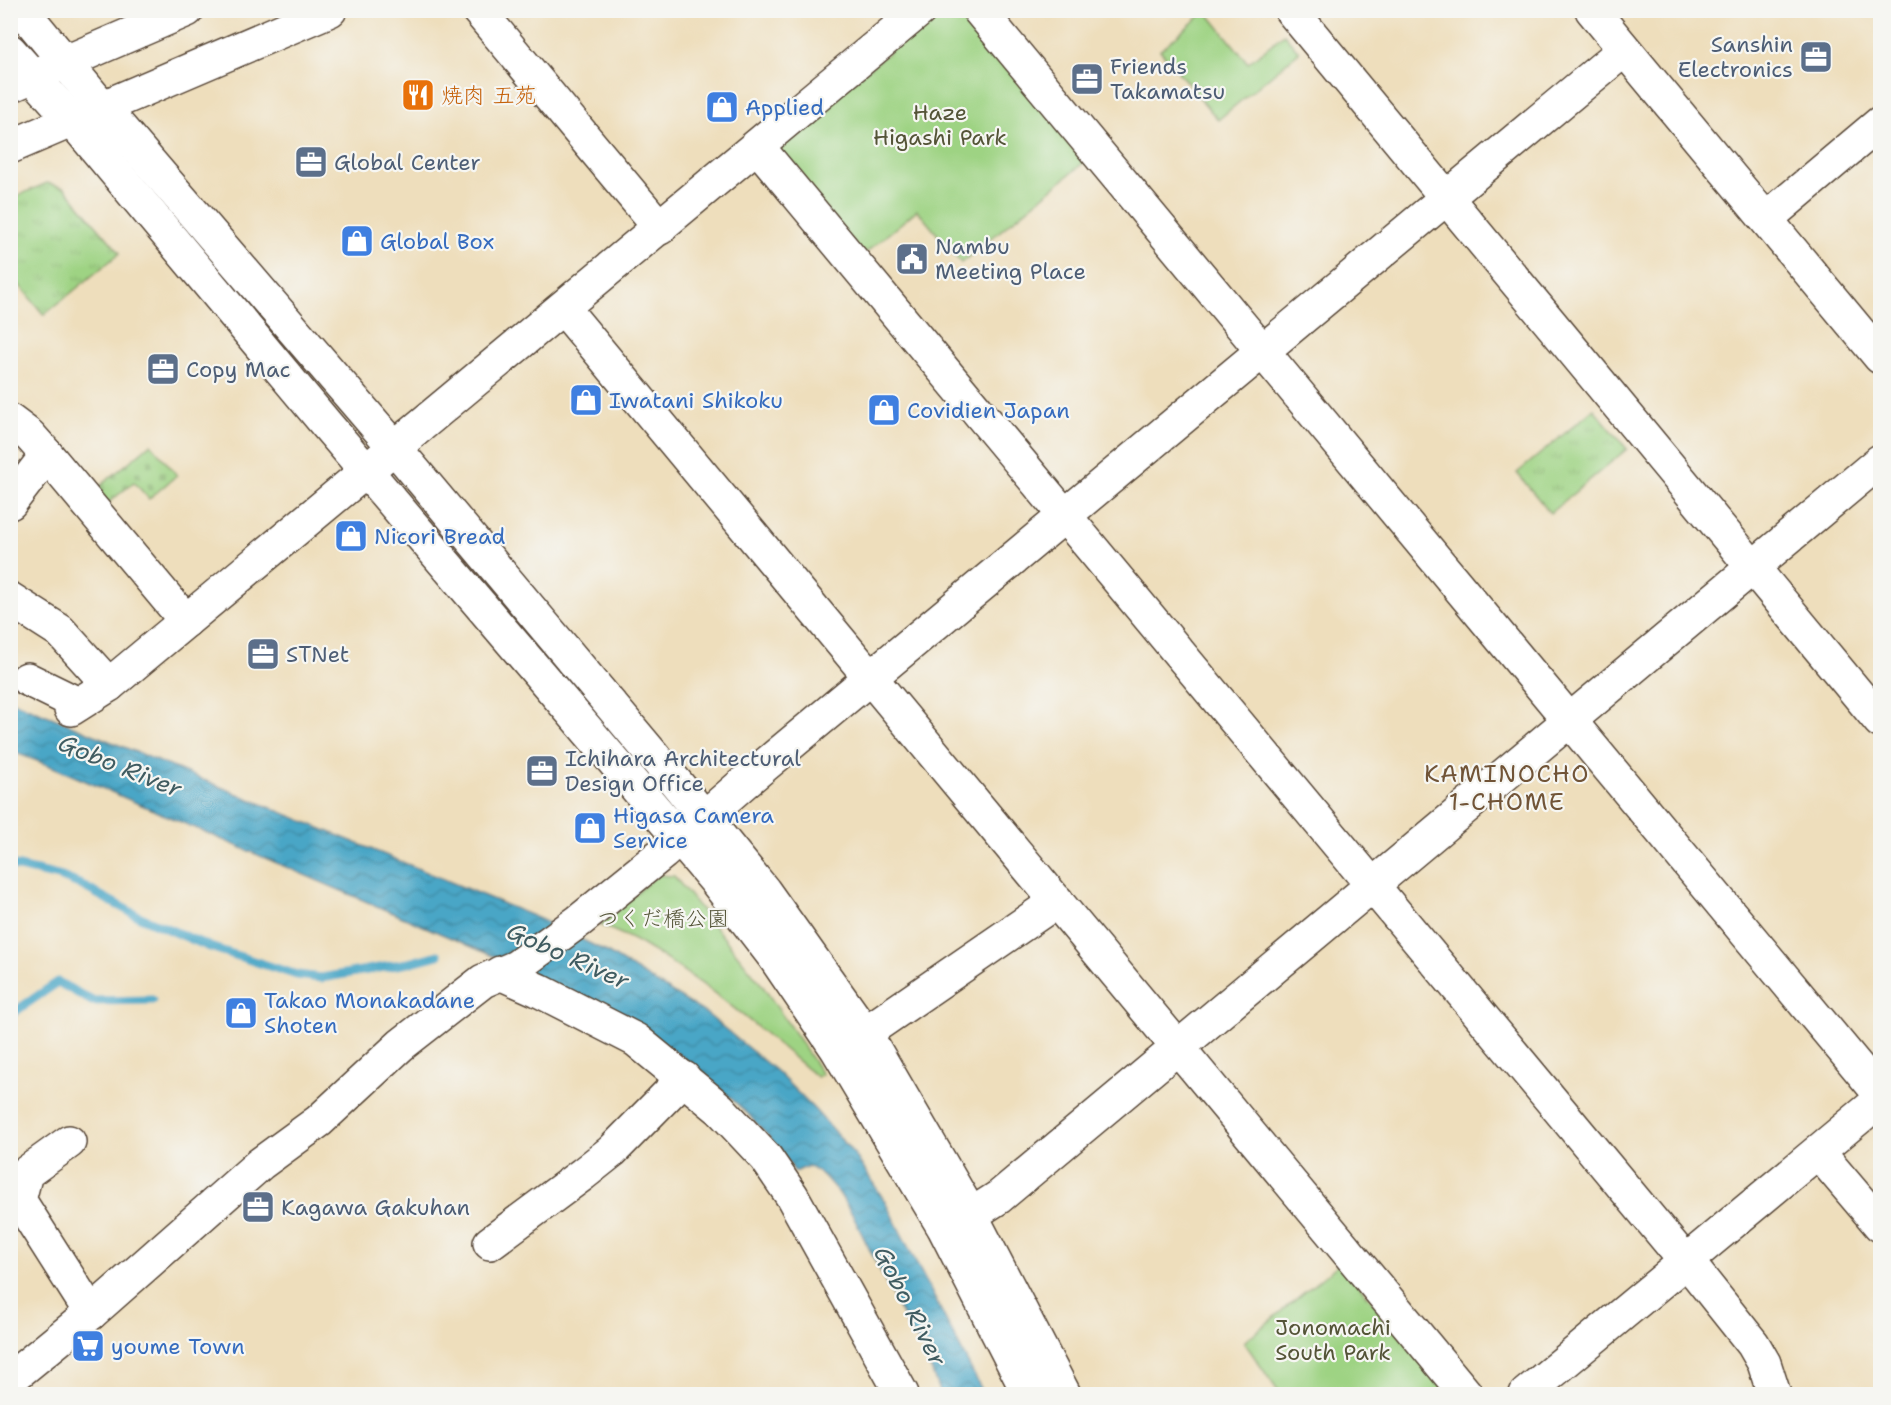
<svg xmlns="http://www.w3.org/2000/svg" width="1891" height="1405" viewBox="0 0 1891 1405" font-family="'Shantell Sans','Klee One',sans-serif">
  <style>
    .grass { fill: url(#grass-tufts); stroke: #6c7e50; stroke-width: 1.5 }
    .cemetery { fill: url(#cemetery-stones); stroke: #6c7e50; stroke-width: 1.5 }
    .green { fill: #9ed383; stroke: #6c7e50; stroke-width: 1.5 }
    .water { fill: url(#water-waves); stroke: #426872; stroke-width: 1.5 }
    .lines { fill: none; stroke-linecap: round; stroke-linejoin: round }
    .stream { stroke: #48a6c6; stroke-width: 9 }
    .street-casing { stroke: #564536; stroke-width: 36 }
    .secondary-casing { stroke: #564536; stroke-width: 36 }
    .highway-casing { stroke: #564536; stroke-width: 36 }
    .street { stroke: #fff; stroke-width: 33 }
    .secondary { stroke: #fff; stroke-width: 33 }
    .highway { stroke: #fff; stroke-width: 33 }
    .labels { text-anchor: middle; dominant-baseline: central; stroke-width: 4.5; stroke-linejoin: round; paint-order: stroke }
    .service-label { font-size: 22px; fill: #4e5e75; stroke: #f6f6f2; text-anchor: start }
    .food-label { font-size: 22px; fill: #c56008; stroke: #f6f6f2; text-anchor: start }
    .shop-label { font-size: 22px; fill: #366cbe; stroke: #f6f6f2; text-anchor: start }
    .park-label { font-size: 22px; fill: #545437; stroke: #f6f6f2 }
    .water-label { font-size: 24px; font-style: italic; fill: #405c61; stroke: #f6f6f2 }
    .neighbourhood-label { font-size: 24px; letter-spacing: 1.5px; fill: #715437; stroke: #f6f6f2 }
  </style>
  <defs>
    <pattern id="grass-tufts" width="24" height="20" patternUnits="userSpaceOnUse" patternTransform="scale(1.5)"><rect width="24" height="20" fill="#9ed383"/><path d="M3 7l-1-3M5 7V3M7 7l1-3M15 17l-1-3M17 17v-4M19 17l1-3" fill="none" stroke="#89b571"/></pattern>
    <pattern id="cemetery-stones" width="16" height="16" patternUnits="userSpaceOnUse" patternTransform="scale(1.5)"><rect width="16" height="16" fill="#9ed383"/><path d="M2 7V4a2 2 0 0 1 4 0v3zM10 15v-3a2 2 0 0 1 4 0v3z" fill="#89b571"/></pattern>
    <pattern id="water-waves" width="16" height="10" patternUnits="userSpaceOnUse" patternTransform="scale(1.5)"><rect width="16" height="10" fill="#48a6c6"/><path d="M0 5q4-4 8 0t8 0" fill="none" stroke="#3d87a0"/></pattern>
  </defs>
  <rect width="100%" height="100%" fill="#f6f6f2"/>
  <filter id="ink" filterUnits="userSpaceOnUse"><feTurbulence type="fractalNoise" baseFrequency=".0167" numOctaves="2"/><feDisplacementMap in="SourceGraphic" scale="12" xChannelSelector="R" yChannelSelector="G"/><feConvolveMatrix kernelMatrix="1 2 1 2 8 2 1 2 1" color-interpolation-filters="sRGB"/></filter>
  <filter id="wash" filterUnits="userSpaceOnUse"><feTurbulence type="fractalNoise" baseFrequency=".008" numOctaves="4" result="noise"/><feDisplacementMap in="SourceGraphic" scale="24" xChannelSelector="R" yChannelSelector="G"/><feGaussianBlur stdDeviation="1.35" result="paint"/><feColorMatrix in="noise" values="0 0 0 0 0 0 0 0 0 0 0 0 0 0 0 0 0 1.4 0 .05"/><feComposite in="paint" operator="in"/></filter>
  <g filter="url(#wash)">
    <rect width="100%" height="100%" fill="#eedebc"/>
    <g class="grass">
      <polygon points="47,183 65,188 120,253 44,315 11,275 10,199"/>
      <polygon points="1594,409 1627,449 1550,513 1517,473"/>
    </g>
    <polygon class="cemetery" points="151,444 177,475 149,499 134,482 107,504 95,490"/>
    <g class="green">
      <polygon points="962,10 1087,160 961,263 917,210 863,255 780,156 781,141 939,11"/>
      <polygon points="1206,11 1248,63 1284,34 1299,52 1218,120 1160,50"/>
      <path d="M 657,875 L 674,876 L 762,985 L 822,1074 L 817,1077 C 761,1030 705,981 641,944 C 628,936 614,931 600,925 Z"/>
      <polygon points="1340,1263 1451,1394 1280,1394 1244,1342"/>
    </g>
    <polygon class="water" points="10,700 540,919 605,951 707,1014 776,1071 815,1110 855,1155 884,1200 984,1394 940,1394 924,1349 909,1329 851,1212 839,1193 823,1175 808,1166 795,1172 777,1146 748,1114 702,1072 644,1029 500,959 53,767 11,751"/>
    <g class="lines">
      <g class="stream">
        <polyline points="10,865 59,876 79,884 138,916 210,947 297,975 321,978 408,963 438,955"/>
        <polyline points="10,1015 58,982 92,1001 152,1000"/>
      </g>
    </g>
  </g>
  <g filter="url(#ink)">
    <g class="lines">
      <defs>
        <g id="street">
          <polyline points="478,10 660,228"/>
          <polyline points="979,10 1880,1094"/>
          <polyline points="1291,10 1880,721"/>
          <polyline points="1592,10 1880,357"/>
          <polyline points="757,146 1686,1262 1698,1275 1753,1344 1764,1363 1774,1394"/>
          <polyline points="1766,219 1880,123"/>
          <polyline points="564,309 1466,1394"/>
          <polyline points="10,421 30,436 47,455 186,621"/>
          <polyline points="10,503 47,455"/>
          <polyline points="10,599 60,631 109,685"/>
          <polyline points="27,679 78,704"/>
          <polyline points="71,709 109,685 920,10"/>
          <polyline points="500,973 538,990 636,1040 720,1109 766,1158 792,1196 902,1394"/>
          <polyline points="865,1033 1057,901"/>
          <polyline points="69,1142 26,1173 19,1200 91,1313"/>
          <polyline points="1818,1152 1880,1225"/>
          <polyline points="971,1215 999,1197 1880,461"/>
          <polyline points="490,1243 583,1174 612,1151 684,1078"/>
          <polyline points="10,1379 91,1313 260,1164 319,1121 401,1045 483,981 516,967 579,921 663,853 746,781 1624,50"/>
          <polyline points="1526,1394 1880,1100"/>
        </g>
        <g id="secondary">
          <polyline points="22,10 103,108 395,448 678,785 764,891 865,1033 971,1215 1064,1394"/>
          <polyline points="10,51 72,120 326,424 715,880 775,958 837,1049 944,1228 1029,1394"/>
        </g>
        <g id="highway">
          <polyline points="10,86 187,10"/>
          <polyline points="10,147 330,10"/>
        </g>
      </defs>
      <use href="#street" class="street-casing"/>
      <use href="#secondary" class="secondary-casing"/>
      <use href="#highway" class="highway-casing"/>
      <use href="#street" class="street"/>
      <use href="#secondary" class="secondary"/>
      <use href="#highway" class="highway"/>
    </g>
  </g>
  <defs>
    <symbol id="office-square" viewBox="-11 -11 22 22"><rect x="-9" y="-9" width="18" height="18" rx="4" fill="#5c6f8a" stroke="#f6f6f2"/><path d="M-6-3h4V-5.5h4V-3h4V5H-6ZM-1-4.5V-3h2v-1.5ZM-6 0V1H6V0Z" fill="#fff"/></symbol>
    <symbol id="restaurant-square" viewBox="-11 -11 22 22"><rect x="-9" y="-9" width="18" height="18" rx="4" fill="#e8710a" stroke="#f6f6f2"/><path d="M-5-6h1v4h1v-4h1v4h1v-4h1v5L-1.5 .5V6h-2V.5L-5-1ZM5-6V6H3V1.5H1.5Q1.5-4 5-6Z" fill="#fff"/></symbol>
    <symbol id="shop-square" viewBox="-11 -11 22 22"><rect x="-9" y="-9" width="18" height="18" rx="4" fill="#3f7fe0" stroke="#f6f6f2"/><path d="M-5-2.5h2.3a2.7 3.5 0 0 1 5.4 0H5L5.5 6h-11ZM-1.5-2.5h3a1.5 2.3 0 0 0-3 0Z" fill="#fff"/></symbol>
    <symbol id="civic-square" viewBox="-11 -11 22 22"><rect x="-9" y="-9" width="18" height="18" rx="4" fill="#5c6f8a" stroke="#f6f6f2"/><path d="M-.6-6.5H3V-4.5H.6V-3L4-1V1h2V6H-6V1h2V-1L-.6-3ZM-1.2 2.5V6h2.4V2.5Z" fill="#fff"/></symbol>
    <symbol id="supermarket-square" viewBox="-11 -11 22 22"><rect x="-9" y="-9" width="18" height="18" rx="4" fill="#3f7fe0" stroke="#f6f6f2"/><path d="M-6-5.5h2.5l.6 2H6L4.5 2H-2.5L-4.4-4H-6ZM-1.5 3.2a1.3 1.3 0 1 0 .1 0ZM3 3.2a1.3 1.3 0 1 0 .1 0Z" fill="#fff"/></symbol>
  </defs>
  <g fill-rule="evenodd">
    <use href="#office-square" x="1797" y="38" width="38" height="38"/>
    <use href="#office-square" x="1068" y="60" width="38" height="38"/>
    <use href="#restaurant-square" x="399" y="76" width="38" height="38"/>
    <use href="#shop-square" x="703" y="88" width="38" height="38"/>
    <use href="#office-square" x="292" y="143" width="38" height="38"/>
    <use href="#shop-square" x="338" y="222" width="38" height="38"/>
    <use href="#civic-square" x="893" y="240" width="38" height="38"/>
    <use href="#office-square" x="144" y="350" width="38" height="38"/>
    <use href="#shop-square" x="567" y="381" width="38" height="38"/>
    <use href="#shop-square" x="865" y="391" width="38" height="38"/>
    <use href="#shop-square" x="332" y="517" width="38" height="38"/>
    <use href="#office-square" x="244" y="635" width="38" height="38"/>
    <use href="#office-square" x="523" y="752" width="38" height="38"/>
    <use href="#shop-square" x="571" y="809" width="38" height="38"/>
    <use href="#shop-square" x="222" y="994" width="38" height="38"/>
    <use href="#office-square" x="239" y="1188" width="38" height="38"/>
    <use href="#supermarket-square" x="69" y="1327" width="38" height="38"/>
  </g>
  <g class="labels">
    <g class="service-label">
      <text x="1793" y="44" text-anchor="end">Sanshin<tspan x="1793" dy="25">Electronics</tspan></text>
      <text x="1110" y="66">Friends<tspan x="1110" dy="25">Takamatsu</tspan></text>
      <text x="334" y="162">Global Center</text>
      <text x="935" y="246">Nambu<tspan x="935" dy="25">Meeting Place</tspan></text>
      <text x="186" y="369">Copy Mac</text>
      <text x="286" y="654">STNet</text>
      <text x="565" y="758">Ichihara Architectural<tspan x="565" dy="25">Design Office</tspan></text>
      <text x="281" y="1207">Kagawa Gakuhan</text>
    </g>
    <g class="food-label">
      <text x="441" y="95">焼肉 五苑</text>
    </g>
    <g class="shop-label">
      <text x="745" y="107">Applied</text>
      <text x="380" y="241">Global Box</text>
      <text x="609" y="400">Iwatani Shikoku</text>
      <text x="907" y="410">Covidien Japan</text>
      <text x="374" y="536">Nicori Bread</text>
      <text x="613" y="815">Higasa Camera<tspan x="613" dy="25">Service</tspan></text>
      <text x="264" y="1000">Takao Monakadane<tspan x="264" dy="25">Shoten</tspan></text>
      <text x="111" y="1346">youme Town</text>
    </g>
    <g class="park-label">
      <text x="940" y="112">Haze<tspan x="940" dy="25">Higashi Park</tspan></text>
      <text x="663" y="918">つくだ橋公園</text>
      <text x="1333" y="1327">Jonomachi<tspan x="1333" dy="25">South Park</tspan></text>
    </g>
    <g class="water-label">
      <text transform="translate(120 766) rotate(22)">Gobo River</text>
      <text transform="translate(568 956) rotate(24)">Gobo River</text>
      <text transform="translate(910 1306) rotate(63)">Gobo River</text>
    </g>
    <g class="neighbourhood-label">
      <text x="1507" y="774">KAMINOCHO<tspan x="1507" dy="28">1-CHOME</tspan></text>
    </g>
  </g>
  <rect width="1891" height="1405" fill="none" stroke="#f6f6f2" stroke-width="36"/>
</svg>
